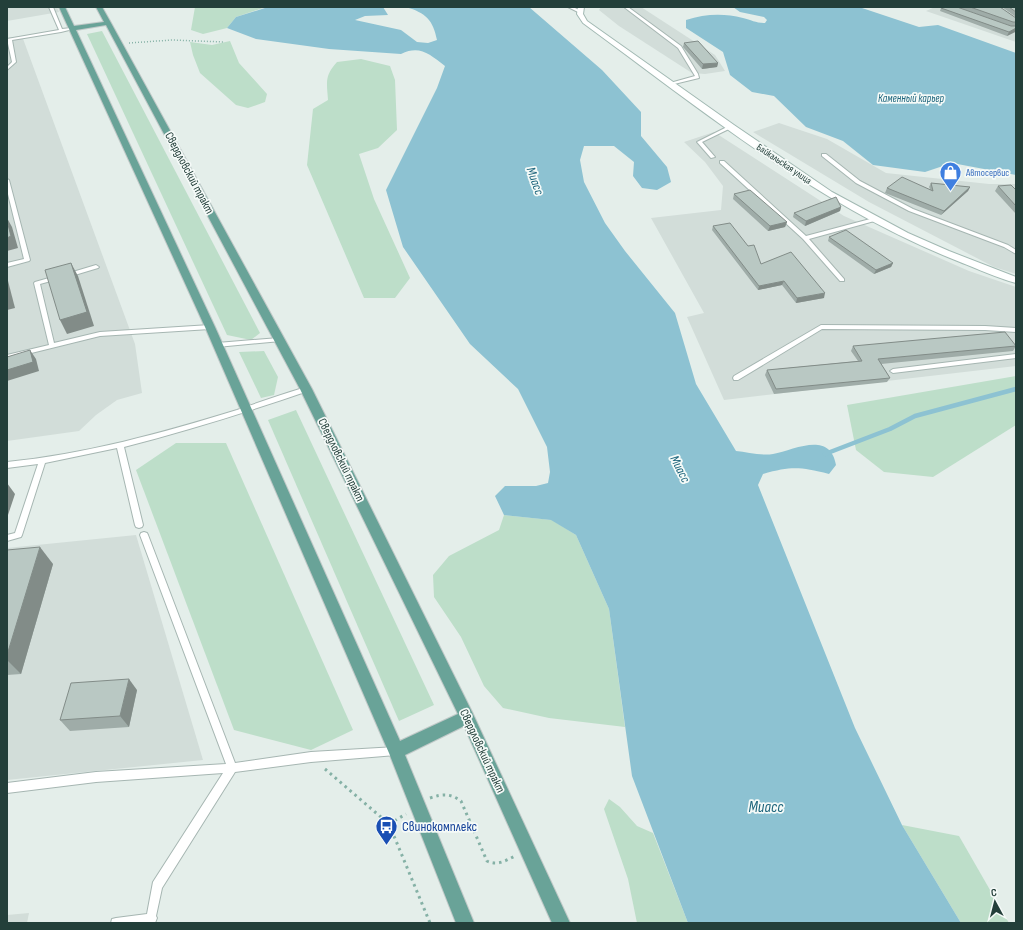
<svg xmlns="http://www.w3.org/2000/svg" width="1023" height="930" viewBox="0 0 1023 930" font-family="'Sofia Sans Condensed',sans-serif">
  <style>
    .built { fill: #d2ddd9 }
    .green { fill: #bddec9 }
    .water { fill: #8dc2d2 }
    .lines { fill: none; stroke-linecap: round; stroke-linejoin: round }
    .stream { stroke: #8dc2d2; stroke-width: 4.5 }
    .lane-casing { stroke: #a6b6b2; stroke-width: 2 }
    .secondary-casing { stroke: #a2b9b3; stroke-width: 2 }
    .primary-casing { stroke: #c1c9c8; stroke-width: 2 }
    .path-far1 { stroke: #85b1a6; stroke-width: 1.5; stroke-dasharray: 1 2; stroke-linecap: butt }
    .path { stroke: #85b1a6; stroke-width: 3; stroke-dasharray: 2.5 4; stroke-linecap: butt }
    .lane { fill: #fff; fill-rule: evenodd }
    .secondary { fill: #fff; fill-rule: evenodd }
    .primary { fill: #69a398; fill-rule: evenodd }
    .wall { fill: #9faca8 }
    .shaded-wall { fill: #828c88 }
    .building { fill: #b9c8c3; stroke: #828c88 }
    .labels { text-anchor: middle; dominant-baseline: central; stroke-width: 3.5; stroke-linejoin: round; paint-order: stroke }
    .far-street-label { font-size: 10px; fill: #233f3a; stroke: #f5faf8 }
    .far-shop-label { font-size: 10px; fill: #366cbe; stroke: #f5faf8; text-anchor: start }
    .far-water-label { font-size: 11px; font-style: italic; fill: #1d657c; stroke: #f5faf8 }
    .street-label { font-size: 12px; fill: #233f3a; stroke: #f5faf8 }
    .water-label { font-size: 13px; font-style: italic; fill: #1d657c; stroke: #f5faf8 }
    .near-transit-label { font-size: 14px; fill: #164399; stroke: #f5faf8; text-anchor: start }
    .near-water-label { font-size: 16px; font-style: italic; fill: #1d657c; stroke: #f5faf8 }
  </style>
  <rect width="100%" height="100%" fill="#e4eeea"/>
  <g class="built">
    <polygon points="7,7 57,7 59,12 7,21"/>
    <polygon points="601,7 641,7 715,55 725,71 705,74 692,73 619,26 599,10"/>
    <polygon points="935,7 1016,7 1016,42 926,11"/>
    <polygon points="22,36 135,344 142,393 117,400 96,415 79,431 7,441 7,38"/>
    <polygon points="779,123 827,139 886,173 989,184 1016,184 1016,274 994,267 869,202 753,132"/>
    <polygon points="714,132 844,216 969,271 1016,287 1016,366 724,400 687,317 704,313 651,218 721,210 723,186 705,162 684,142"/>
    <polygon points="136,535 203,760 7,780 7,548"/>
    <polygon points="29,913 27,923 7,923 7,915"/>
  </g>
  <g class="green">
    <polygon points="195,7 266,7 236,17 227,28 203,34 191,30"/>
    <polygon points="102,31 260,333 251,340 227,335 87,34"/>
    <polygon points="230,41 239,63 267,94 265,102 248,108 236,105 200,73 193,55 190,42 212,45"/>
    <path d="M 361,59 L 390,66 L 395,80 L 397,130 L 378,148 L 359,154 L 374,199 L 410,278 L 395,298 L 364,298 L 307,165 L 313,109 L 328,100 C 327,83 324,76 337,62 Z"/>
    <polygon points="264,351 278,377 274,395 261,398 239,352"/>
    <polygon points="1016,376 1016,425 933,477 884,472 856,450 847,405"/>
    <polygon points="296,410 434,705 399,721 268,420"/>
    <polygon points="176,443 226,443 353,730 311,750 234,730 136,470"/>
    <polygon points="504,515 552,520 576,535 609,609 625,727 549,718 503,708 484,686 461,637 434,597 433,575 449,556 499,530"/>
    <polygon points="609,799 620,807 637,826 653,833 688,923 637,923 628,879 604,809"/>
    <polygon points="902,825 959,836 1009,923 961,923"/>
  </g>
  <g class="water">
    <path d="M 268,7 L 383,7 L 388,15 L 365,16 L 355,20 L 401,30 L 417,42 L 428,43 L 437,40 C 433,20 426,13 406,7 L 529,7 L 602,70 L 641,112 L 641,136 L 667,167 L 671,182 L 657,190 L 642,188 L 633,176 L 634,162 L 614,146 L 584,146 L 580,160 L 584,182 L 605,223 L 625,251 L 675,313 L 696,384 L 736,451 C 747,452 762,456 773,454 C 794,450 830,430 836,465 L 829,474 C 800,467 792,466 763,474 L 758,485 L 855,728 L 902,825 L 961,923 L 688,923 L 632,776 L 609,609 L 576,535 L 551,520 L 504,515 L 495,496 L 505,486 L 536,486 L 548,483 L 550,472 L 547,447 L 518,389 L 470,344 L 403,247 L 386,190 L 437,88 L 445,66 C 429,54 420,45 401,54 L 329,49 L 256,39 L 227,28 L 236,17 Z"/>
    <path d="M 733,7 L 859,7 L 919,27 L 938,25 L 1016,53 L 1016,175 L 952,163 L 925,172 L 873,165 L 843,141 L 806,127 L 774,96 L 752,92 L 730,75 L 723,52 L 686,28 L 686,20 C 705,14 723,13 743,18 C 751,20 756,23 765,23 L 767,20 L 764,17 L 740,12 Z"/>
  </g>
  <g class="lines">
    <polyline class="stream" points="825,454 890,429 915,416 1016,389"/>
    <defs>
      <g id="lane">
        <polygon points="49,7 53,7 62,29 71,28 73,29 61,32 12,40 16,62 7,70 7,67 12,62 7,39 59,30"/>
        <polygon points="568,7 573,7 581,11 578,12"/>
        <polygon points="624,7 628,7 681,46 698,74 699,78 670,85 670,83 695,76 678,48"/>
        <polygon points="729,126 733,127 702,142 715,157 711,158 697,142"/>
        <polygon points="822,154 826,154 860,181 913,209 1008,245 1016,250 1016,254 1004,247 909,211 856,183 822,156"/>
        <polygon points="720,161 724,161 806,236 874,218 878,218 878,220 809,239 844,279 844,281 840,281 803,239 720,163"/>
        <polygon points="7,179 9,180 30,260 29,261 7,267 7,263 24,259 7,190"/>
        <polygon points="96,265 99,267 98,268 68,277 65,275 66,274"/>
        <polygon points="56,276 59,278 58,279 40,284 54,343 100,332 210,325 213,327 210,329 100,336 7,359 7,355 49,345 34,283 35,282"/>
        <polygon points="821,325 985,326 1016,328 1016,332 985,330 822,329 738,380 734,380 733,378 734,376"/>
        <polygon points="279,338 281,339 282,340 281,341 217,347 214,345 217,343"/>
        <polygon points="1016,354 1016,358 893,373 890,371 893,369"/>
        <path d="M 306,387 L 309,389 L 308,391 C 247,412 186,431 124,447 L 143,525 L 142,527 L 139,528 L 136,527 L 135,525 L 117,448 L 45,463 L 22,535 L 21,537 L 7,541 L 7,535 L 15,533 L 38,464 L 7,468 L 7,462 C 86,454 162,433 237,410 C 260,402 283,394 306,387 Z"/>
        <polygon points="144,532 147,533 148,535 235,763 311,752 396,747 399,748 401,751 399,754 396,755 311,762 235,772 162,888 156,916 157,918 155,923 111,923 112,919 116,918 147,914 153,882 223,773 96,782 7,793 7,783 96,772 226,764 140,535 141,533"/>
      </g>
      <path id="secondary" d="M 578,7 L 584,7 L 583,14 L 587,21 L 734,125 L 832,192 L 908,233 L 949,251 L 1016,277 L 1016,283 C 997,278 978,269 960,262 C 821,208 702,110 583,23 L 577,14 Z"/>
      <path id="primary" d="M 59,7 L 65,7 L 74,26 L 104,22 L 96,7 L 102,7 L 111,23 L 312,389 L 472,712 L 570,923 L 552,923 L 464,726 L 405,755 L 474,923 L 456,923 L 389,753 L 205,327 ZM 106,25 L 300,389 L 458,714 L 400,741 L 215,327 L 76,30 Z"/>
    </defs>
    <use href="#lane" class="lane-casing"/>
    <use href="#secondary" class="secondary-casing"/>
    <use href="#primary" class="primary-casing"/>
    <polyline class="path-far1" points="129,43 172,40 224,42"/>
    <g class="path">
      <polyline points="325,769 389,824 430,923"/>
      <path d="M 430,798 C 442,794 450,793 461,801 L 487,861 C 497,866 505,861 515,856"/>
      <polyline points="389,824 406,814"/>
    </g>
    <use href="#lane" class="lane"/>
    <use href="#secondary" class="secondary"/>
    <use href="#primary" class="primary"/>
  </g>
  <g class="wall">
    <polygon points="957,7 1000,7 1016,18 1016,26 1011,26"/>
    <polygon points="1002,7 1016,7 1016,17"/>
    <polygon points="941,8 1011,26 1016,26 1016,33 1015,32 1007,36 940,11"/>
    <polygon points="684,43 718,63 717,67 702,69 683,47"/>
    <polygon points="931,183 970,187 968,191 941,215 885,193 887,188 930,189 929,187"/>
    <polygon points="998,186 1016,190 1016,214 995,191"/>
    <polygon points="734,194 787,222 785,227 768,231 733,199"/>
    <polygon points="841,207 840,211 805,226 793,217 794,213"/>
    <polygon points="713,226 761,264 824,298 796,303 782,285 758,290 712,230"/>
    <polygon points="829,237 893,263 891,267 874,274 828,241"/>
    <polygon points="853,346 1016,346 1013,351 881,364 890,378 887,382 774,394 765,375 767,370 858,361 851,351"/>
    <polygon points="7,550 53,564 21,674 7,675"/>
    <polygon points="137,690 129,727 70,731 60,720"/>
  </g>
  <g class="shaded-wall">
    <polygon points="1016,28 1015,32 1007,36 1009,32"/>
    <polygon points="718,63 717,67 702,69 703,64"/>
    <polygon points="970,187 968,191 941,215 944,211"/>
    <polygon points="841,207 840,211 805,226 806,221"/>
    <polygon points="7,218 12,227 18,248 7,251"/>
    <polygon points="787,222 785,227 768,231 770,226"/>
    <polygon points="71,263 78,276 94,326 67,334 60,320"/>
    <polygon points="893,263 891,267 874,274 876,270"/>
    <polygon points="7,277 15,308 7,310"/>
    <polygon points="784,281 782,285 758,290 759,286"/>
    <polygon points="825,293 824,298 796,303 797,298"/>
    <polygon points="30,350 36,359 39,371 7,381 7,370"/>
    <polygon points="7,483 15,494 7,518"/>
    <polygon points="40,547 53,564 21,674 7,660 7,655"/>
    <polygon points="129,679 137,690 129,727 120,716"/>
  </g>
  <g class="building">
    <polygon points="942,7 957,7 1011,26 1016,26 1016,28 1009,32 941,8"/>
    <polygon points="970,7 1000,7 1016,18 1016,22 1013,22"/>
    <polygon points="1009,7 1016,7 1016,12"/>
    <polygon points="698,41 718,63 703,64 684,43"/>
    <polygon points="902,177 933,191 931,183 970,187 944,211 887,188"/>
    <polygon points="1011,185 1016,190 1016,206 998,186"/>
    <polygon points="750,190 787,222 770,226 734,194"/>
    <polygon points="836,197 841,207 806,221 794,213"/>
    <polygon points="7,221 11,236 7,238"/>
    <polygon points="730,223 748,246 754,245 761,264 791,252 825,293 797,298 784,281 759,286 713,226"/>
    <polygon points="846,230 893,263 876,270 829,237"/>
    <polygon points="71,263 87,312 60,320 45,270"/>
    <polygon points="1005,332 1016,346 878,359 890,378 776,389 767,370 862,361 853,346"/>
    <polygon points="30,350 33,362 7,370 7,357"/>
    <polygon points="40,547 7,655 7,550"/>
    <polygon points="129,679 120,716 60,720 71,683"/>
  </g>
  <defs>
    <symbol id="shop-pin" viewBox="-11 -11 22 30"><path d="M0 17L-7.5 6A9.5 9.5 0 1 1 7.5 6Z" fill="#3f7fe0" stroke="#f5faf8"/><path d="M-5-2.5h2.3a2.7 3.5 0 0 1 5.4 0H5L5.5 6h-11ZM-1.5-2.5h3a1.5 2.3 0 0 0-3 0Z" fill="#fff"/></symbol>
    <symbol id="bus-pin" viewBox="-11 -11 22 30"><path d="M0 17L-7.5 6A9.5 9.5 0 1 1 7.5 6Z" fill="#1a4fb4" stroke="#f5faf8"/><path d="M-5-6H5V4H4V6H2V4H-2V6H-4V4H-5ZM-3.5-4V0h7V-4ZM-3.5 1.2v1.5H-2V1.2ZM2 1.2v1.5H3.5V1.2Z" fill="#fff"/></symbol>
  </defs>
  <g fill-rule="evenodd">
    <use href="#shop-pin" x="938" y="160" width="25" height="34"/>
    <use href="#bus-pin" x="374" y="814" width="25" height="34"/>
  </g>
  <g class="labels">
    <g class="far-street-label">
      <text transform="translate(784 164) rotate(34)">Байкальская улица</text>
    </g>
    <g class="far-shop-label">
      <text x="966" y="173">Автосервис</text>
    </g>
    <g class="far-water-label">
      <text x="911" y="98">Каменный карьер</text>
    </g>
    <g class="street-label">
      <text transform="translate(189 173) rotate(62)">Свердловский тракт</text>
      <text transform="translate(341 460) rotate(64)">Свердловский тракт</text>
      <text transform="translate(482 751) rotate(65)">Свердловский тракт</text>
    </g>
    <g class="water-label">
      <text transform="translate(535 181) rotate(70)">Миасс</text>
      <text transform="translate(680 469) rotate(63)">Миасс</text>
    </g>
    <g class="near-transit-label">
      <text x="402" y="826">Свинокомплекс</text>
    </g>
    <g class="near-water-label">
      <text x="766" y="807">Миасс</text>
    </g>
  </g>
  <rect width="1023" height="930" fill="none" stroke="#233f3a" stroke-width="16"/>
  <g transform="translate(995 902) rotate(353)" stroke="#f5faf8" stroke-width="3" paint-order="stroke">
  <path d="M0-3L7 15L0 10L-7 15Z" fill="#233f3a"/>
  <text y="-6" font-size="11" font-weight="bold" text-anchor="middle" fill="#233f3a">С</text>
  </g>
</svg>
